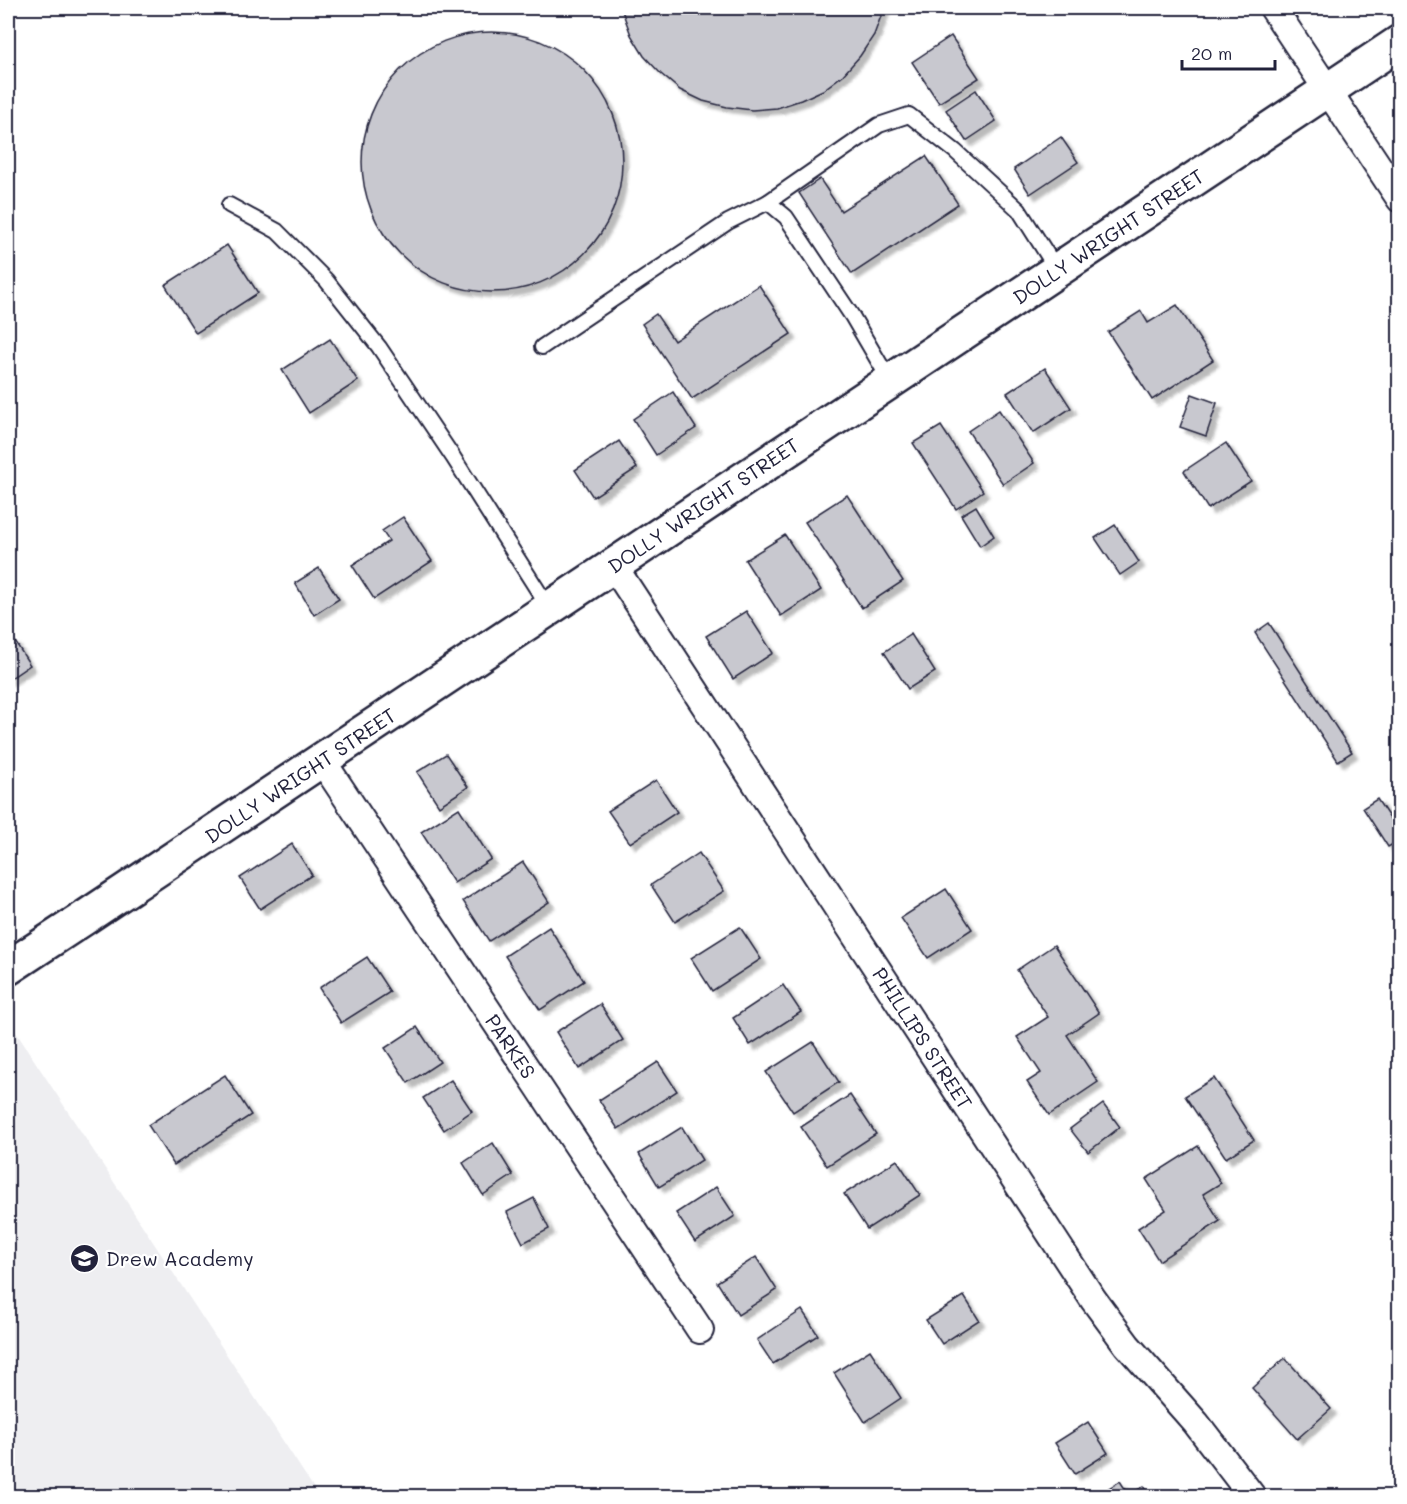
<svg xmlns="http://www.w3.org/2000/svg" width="1407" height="1504" viewBox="0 0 1407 1504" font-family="Mali,sans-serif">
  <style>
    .built { fill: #eeeef1 }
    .building { fill: #c8c8cf; stroke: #22223b; stroke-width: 1.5; filter: url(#shadow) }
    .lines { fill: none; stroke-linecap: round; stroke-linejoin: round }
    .lane-casing { stroke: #22223b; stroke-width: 18 }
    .street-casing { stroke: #22223b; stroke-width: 30 }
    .secondary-casing { stroke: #22223b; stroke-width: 38 }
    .lane { stroke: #fff; stroke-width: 14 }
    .street { stroke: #fff; stroke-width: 26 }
    .secondary { stroke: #fff; stroke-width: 33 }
    .labels { text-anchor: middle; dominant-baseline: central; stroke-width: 4.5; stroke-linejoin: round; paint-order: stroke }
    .street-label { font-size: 20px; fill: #22223b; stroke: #fff }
    .poi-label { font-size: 20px; fill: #22223b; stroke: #fff; text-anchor: start }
  </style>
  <defs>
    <filter id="shadow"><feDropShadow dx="5.5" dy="5.5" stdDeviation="1.5" flood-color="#0004"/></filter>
  </defs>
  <rect width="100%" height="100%" fill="#fff"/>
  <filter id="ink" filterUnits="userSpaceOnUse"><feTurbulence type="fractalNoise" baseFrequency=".0167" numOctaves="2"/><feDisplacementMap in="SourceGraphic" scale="12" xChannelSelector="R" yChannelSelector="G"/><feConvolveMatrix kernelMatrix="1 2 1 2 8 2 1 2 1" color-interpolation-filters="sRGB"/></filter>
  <g filter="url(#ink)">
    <polygon class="built" points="8,1020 319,1496 8,1496"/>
    <g class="building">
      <polygon points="621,8 884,8 874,35 860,56 843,75 823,90 801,100 777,108 752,110 727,107 703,101 680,90 661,74 644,56 631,35"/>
      <circle cx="492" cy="162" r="130"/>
      <polygon points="951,36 979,78 939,103 912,62"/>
      <polygon points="976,90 996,121 966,141 946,110"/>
      <polygon points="1061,137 1078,162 1030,194 1014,169"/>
      <polygon points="926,156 958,204 852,274 799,193 820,179 841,211"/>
      <polygon points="227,245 258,293 196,333 165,285"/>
      <polygon points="759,285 791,334 692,399 642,324 656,314 674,341"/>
      <polygon points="1177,305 1213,360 1152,400 1108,332 1141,311 1148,323"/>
      <polygon points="330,339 358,381 309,413 282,370"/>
      <polygon points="1045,368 1071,408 1033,433 1007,393"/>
      <polygon points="673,392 696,428 656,455 633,419"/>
      <polygon points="1192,394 1217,403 1206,436 1180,427"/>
      <polygon points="999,410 1034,463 1003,484 968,431"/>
      <polygon points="941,426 983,491 956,509 913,443"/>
      <polygon points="619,441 637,468 593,497 575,470"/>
      <polygon points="1226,443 1251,481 1208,509 1184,471"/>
      <polygon points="847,495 903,581 862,608 805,522"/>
      <polygon points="976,506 994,536 980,546 961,515"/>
      <polygon points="403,517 432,561 374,599 352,565 389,541 382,531"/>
      <polygon points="1115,525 1139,562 1120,575 1095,538"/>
      <polygon points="785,535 821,590 781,616 745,560"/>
      <polygon points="319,568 339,599 314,615 295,583"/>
      <polygon points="746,611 773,653 733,679 706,636"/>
      <polygon points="1269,623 1352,752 1338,761 1255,633"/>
      <polygon points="911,634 935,672 908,689 884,652"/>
      <polygon points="14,640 30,665 8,680 8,644"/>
      <polygon points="446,754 468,787 439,806 417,772"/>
      <polygon points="656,780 677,812 630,843 608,811"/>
      <polygon points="1377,799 1400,834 1400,840 1388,847 1363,808"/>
      <polygon points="459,808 491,859 454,883 421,832"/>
      <polygon points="292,844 312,875 260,909 240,878"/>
      <polygon points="699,853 724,891 675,922 651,885"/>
      <polygon points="523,862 549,902 489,941 463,901"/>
      <polygon points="946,889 972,929 928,958 901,918"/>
      <polygon points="549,927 584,981 540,1010 505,956"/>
      <polygon points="740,927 761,959 712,991 691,958"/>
      <polygon points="1054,945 1099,1013 1067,1035 1098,1082 1049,1115 1027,1082 1041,1073 1017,1037 1048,1017 1017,970"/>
      <polygon points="367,957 390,992 341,1023 319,988"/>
      <polygon points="783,985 801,1012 750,1045 733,1018"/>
      <polygon points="600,1004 623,1040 579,1069 556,1032"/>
      <polygon points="417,1027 440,1062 408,1083 385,1048"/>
      <polygon points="813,1042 839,1082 793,1112 766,1072"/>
      <polygon points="658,1062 677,1091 618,1129 599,1100"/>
      <polygon points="225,1075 251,1115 174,1165 148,1125"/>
      <polygon points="1214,1078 1254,1140 1226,1158 1185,1096"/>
      <polygon points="451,1080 472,1111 444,1130 423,1098"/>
      <polygon points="850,1095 876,1134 827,1166 801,1127"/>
      <polygon points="1103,1104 1120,1127 1088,1152 1070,1129"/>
      <polygon points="682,1127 702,1160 659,1187 639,1154"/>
      <polygon points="493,1143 513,1175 483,1195 463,1163"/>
      <polygon points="1198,1146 1221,1183 1203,1194 1220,1221 1159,1261 1138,1228 1166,1210 1146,1179"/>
      <polygon points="897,1160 920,1195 867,1229 844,1194"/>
      <polygon points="716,1187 735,1216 695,1242 676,1213"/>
      <polygon points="534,1198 549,1229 523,1243 507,1212"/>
      <polygon points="756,1257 777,1290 738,1315 717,1282"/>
      <polygon points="964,1296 979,1320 942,1344 926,1320"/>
      <polygon points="802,1310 818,1335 773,1364 757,1340"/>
      <polygon points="870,1350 901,1398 865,1422 834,1373"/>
      <polygon points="1285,1358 1331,1409 1297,1439 1252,1388"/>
      <polygon points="1088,1422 1108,1453 1075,1474 1055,1443"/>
      <polygon points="1120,1481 1129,1495 1144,1486 1151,1496 1096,1496"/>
    </g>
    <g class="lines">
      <defs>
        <g id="lane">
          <polyline points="768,202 879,125 909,115 955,151 1019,210 1057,270"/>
          <polyline points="229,205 277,231 326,280 379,347 453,457 549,608"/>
          <polyline points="542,347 728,222 768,202 786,217 852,316 890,381"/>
        </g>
        <g id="street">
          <polyline points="1273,8 1400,199"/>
          <polyline points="613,565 1093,1299 1127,1345 1196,1423 1252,1496"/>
          <polyline points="323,762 700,1330"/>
        </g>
        <path id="secondary" d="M 8,968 C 474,663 934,349 1400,42"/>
      </defs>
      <use href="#lane" class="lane-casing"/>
      <use href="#street" class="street-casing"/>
      <use href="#secondary" class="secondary-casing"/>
      <use href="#lane" class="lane"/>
      <use href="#street" class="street"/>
      <use href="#secondary" class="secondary"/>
    </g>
  </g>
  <defs>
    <symbol id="school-disc" viewBox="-11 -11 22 22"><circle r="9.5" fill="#22223b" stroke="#fff"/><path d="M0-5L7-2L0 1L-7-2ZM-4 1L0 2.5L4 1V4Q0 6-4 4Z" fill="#fff"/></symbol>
  </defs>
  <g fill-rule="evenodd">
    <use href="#school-disc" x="68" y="1242" width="33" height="33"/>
  </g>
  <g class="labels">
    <g class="street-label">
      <text transform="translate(1108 236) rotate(-34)">DOLLY WRIGHT STREET</text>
      <text transform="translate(703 505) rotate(-34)">DOLLY WRIGHT STREET</text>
      <text transform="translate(300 775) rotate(-34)">DOLLY WRIGHT STREET</text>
      <text transform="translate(923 1038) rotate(57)">PHILLIPS STREET</text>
      <text transform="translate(511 1046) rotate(56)">PARKES</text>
    </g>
    <g class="poi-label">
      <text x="106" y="1258">Drew Academy</text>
    </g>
  </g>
  <rect width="1407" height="1504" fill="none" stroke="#fff" stroke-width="30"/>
  <rect x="15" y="15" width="1377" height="1474" fill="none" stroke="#22223b" stroke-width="2" filter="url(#ink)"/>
  <path d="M1182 60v9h93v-9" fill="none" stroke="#22223b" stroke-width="3"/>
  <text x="1191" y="60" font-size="18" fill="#22223b" stroke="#ffffff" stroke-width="4.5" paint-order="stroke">20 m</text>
</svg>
